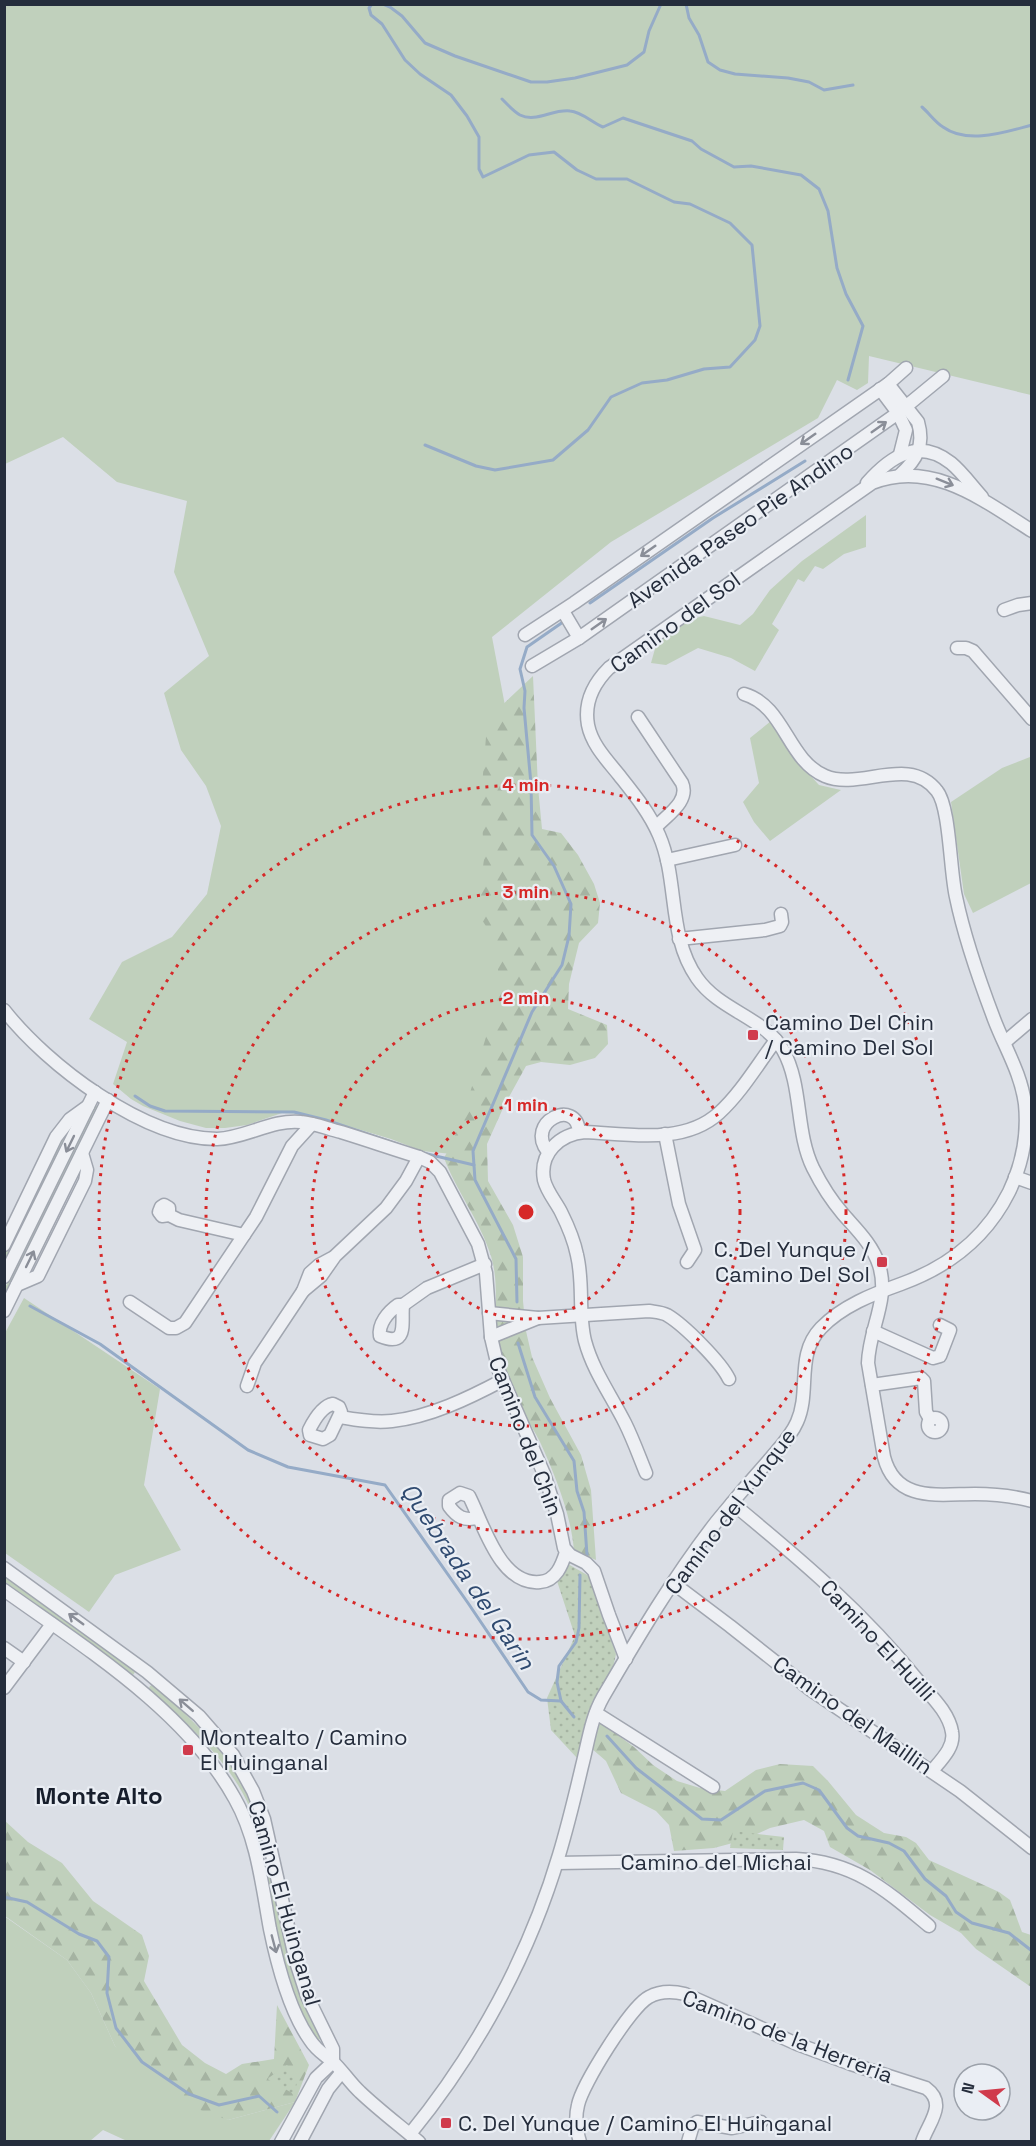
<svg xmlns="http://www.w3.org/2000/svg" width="1036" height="2146" viewBox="0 0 1036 2146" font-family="'Space Grotesk',sans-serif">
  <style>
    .grass { fill: #c0d0bc }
    .forest { fill: url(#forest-firs) }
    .park { fill: url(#park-dots) }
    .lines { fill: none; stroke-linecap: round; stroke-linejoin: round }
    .stream { stroke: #95abc7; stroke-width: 3 }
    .minor-casing { stroke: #a1a6b0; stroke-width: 15 }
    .minor { stroke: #eef0f4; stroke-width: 12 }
    .oneway { stroke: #8a8e98 }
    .ring { fill: none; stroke: #d62828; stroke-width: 3; stroke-dasharray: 3 6 }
    .poi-dot { fill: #d03b4c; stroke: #eaeef4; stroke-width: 2 }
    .labels { text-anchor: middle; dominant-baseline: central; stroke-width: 4.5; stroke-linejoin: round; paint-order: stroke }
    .street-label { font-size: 22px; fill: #252d3c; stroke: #eaeef4 }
    .poi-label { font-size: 22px; fill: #252d3c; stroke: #eaeef4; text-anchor: start }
    .water-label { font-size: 24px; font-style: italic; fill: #2f4a70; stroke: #eaeef4 }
    .neighbourhood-label { font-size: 24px; font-weight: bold; fill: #171e2c; stroke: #eaeef4 }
    .centre { fill: #d62828; stroke: #eaeef4; stroke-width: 3 }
    .ring-label { font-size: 18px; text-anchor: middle; font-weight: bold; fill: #d62828; stroke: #eaeef4; stroke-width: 4.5; stroke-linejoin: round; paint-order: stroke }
  </style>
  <defs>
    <pattern id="forest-firs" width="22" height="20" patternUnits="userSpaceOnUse" patternTransform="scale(1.5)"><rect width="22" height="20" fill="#c0d0bc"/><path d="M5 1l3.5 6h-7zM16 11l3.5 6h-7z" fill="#a5b3a2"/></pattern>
    <pattern id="park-dots" width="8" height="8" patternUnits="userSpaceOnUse" patternTransform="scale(1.5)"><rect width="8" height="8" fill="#c0d0bc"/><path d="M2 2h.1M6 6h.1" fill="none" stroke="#a5b3a2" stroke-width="1.8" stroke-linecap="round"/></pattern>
  </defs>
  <rect width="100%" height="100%" fill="#dbdfe6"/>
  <g class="grass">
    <polygon points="4,5 1031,5 1031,395 869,356 868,383 857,390 837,380 818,418 611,542 492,637 506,711 555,896 452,1154 422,1151 391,1139 307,1114 282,1113 247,1125 225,1128 206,1128 180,1121 143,1106 131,1099 113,1084 127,1042 89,1019 122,962 172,937 207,894 221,826 206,786 181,750 164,693 209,656 174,572 187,501 117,482 63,437 5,464"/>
    <polygon points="866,515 866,547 844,554 823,569 815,566 804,582 798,579 772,624 779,630 755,671 731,658 698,648 666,665 651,663 658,638 682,621 704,616 740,625 753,614 770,590 802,561"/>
    <polygon points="771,721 791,754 819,785 841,790 770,841 754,822 743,802 759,783 750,738"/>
    <polygon points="1030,757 1031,883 973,913 964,894 951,802 1002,768"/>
    <polygon points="94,1106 97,1106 98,1109 5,1301 5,1288"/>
    <polygon points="74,1122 5,1265 5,1253 62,1138"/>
    <polygon points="24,1298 160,1389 144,1485 181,1550 115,1575 89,1612 5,1553 5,1333"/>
    <polygon points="5,1574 134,1667 135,1672 133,1675 5,1582"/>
    <path d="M 154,1684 C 187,1716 225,1749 247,1789 C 257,1809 261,1831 266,1852 L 264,1856 L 260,1853 C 257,1838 256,1823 250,1808 C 230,1762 187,1722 148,1690 L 150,1686 Z"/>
    <polygon points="269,1874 271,1876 323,2037 317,2041 300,2008 288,1978 265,1877"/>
    <polygon points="4,1916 67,1960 91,1993 115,2046 228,2120 295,2102 269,2141 127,2141 103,2130 90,2141 5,2141"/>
  </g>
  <g class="forest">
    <path d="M 533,676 L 538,787 L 542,829 L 561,833 L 578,855 L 594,884 L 600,903 L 598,923 L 579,943 L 569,984 L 568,1009 L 607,1025 L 608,1044 L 595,1058 L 570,1065 L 541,1062 L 526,1066 L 504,1106 L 487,1144 L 488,1181 L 513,1225 L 523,1257 L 523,1301 L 526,1331 L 532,1357 L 550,1398 L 581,1455 L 591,1490 L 596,1560 L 574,1551 C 571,1514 555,1475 540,1442 C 530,1422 516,1403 509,1381 C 505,1371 499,1358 497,1347 C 493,1317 500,1285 491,1256 C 480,1221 457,1192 444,1158 C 462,1126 471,1090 481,1054 C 490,1022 502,993 497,959 C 495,942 488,927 477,913 L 484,859 L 481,799 L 486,737 L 498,709 Z"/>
    <polygon points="600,1722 634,1747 653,1765 677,1781 700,1788 725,1791 756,1770 780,1764 813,1766 828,1781 856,1815 884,1833 906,1837 916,1843 929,1860 999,1892 1010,1900 1022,1932 1031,1935 1031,1987 976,1949 961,1933 930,1915 870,1870 830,1847 824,1831 804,1820 770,1828 744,1840 714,1848 674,1851 669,1825 656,1811 621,1793 606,1761 591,1748"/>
    <polygon points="4,1820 28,1842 62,1863 93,1901 142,1935 149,1956 144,1981 182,2045 205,2063 226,2074 242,2064 274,2059 277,2005 309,2065 295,2102 228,2120 172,2100 115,2046 91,1993 67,1960 5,1916"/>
  </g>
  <g class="park">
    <polygon points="568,1564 589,1576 616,1654 613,1668 600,1689 589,1713 577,1758 551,1730 547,1698 575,1636 557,1581"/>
    <polygon points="733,1831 784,1837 783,1850 730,1848"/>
    <polygon points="287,2065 298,2079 294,2094 267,2079"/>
  </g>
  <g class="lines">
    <g class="stream">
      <polyline points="372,4 369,8 371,15 382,24 405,60 420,74 451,95 467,116 479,137 479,169 483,177 529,155 554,152 577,170 596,179 627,179 674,202 690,204 730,223 752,245 760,326 755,340 730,367 704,369 667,380 642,383 611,397 588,430 553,460 495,470 476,466 425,445"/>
      <polyline points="383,4 390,7 402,16 425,43 455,56 531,82 547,82 575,78 627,65 644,52 649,31 661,4"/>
      <polyline points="686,4 689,18 699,35 708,62 720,70 735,74 788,78 809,82 824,90 853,85"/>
      <path d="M 502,99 C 507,104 513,111 520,115 C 536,123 552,109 570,111 C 582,112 591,122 603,127 L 623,118 L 692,141 L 701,149 L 734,167 L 751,166 L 801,175 L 819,189 L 828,211 L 837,268 L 846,294 L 863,326 L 848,380"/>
      <path d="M 922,107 C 929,113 935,122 943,127 C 968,145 1005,132 1032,125"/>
      <polyline points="590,603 713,518 805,461"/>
      <polyline points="135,1096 150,1106 165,1111 294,1112 326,1120 400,1145"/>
      <polyline points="423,1153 474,1165"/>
      <polyline points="517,1302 516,1259 475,1180 473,1151 532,1012 562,965 569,936 571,904 554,866 532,835 531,784 524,708 525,691 520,669 527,647 563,622"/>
      <polyline points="30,1306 100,1344 248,1450 288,1467 385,1485 468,1603 528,1692 541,1700 561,1701"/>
      <polyline points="518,1343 535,1397 574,1461 577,1491 584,1512 587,1555"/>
      <polyline points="574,1717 561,1701 557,1682 559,1666 576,1642 579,1628 580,1575"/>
      <polyline points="607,1736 636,1768 702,1819 721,1820 765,1791 803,1783 819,1790 847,1828 858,1836 889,1843 904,1851 925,1879 946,1896 956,1912 972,1923 1009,1933 1032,1951"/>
      <polyline points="4,1897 27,1902 79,1934 97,1941 109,1957 107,1993 116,2028 142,2062 189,2094 219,2105 259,2096 277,2112"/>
    </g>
    <defs>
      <g id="minor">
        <path d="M 888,384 L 918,422 C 925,446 916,460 900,475"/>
        <polyline points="880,389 898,413 906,430 900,454"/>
        <path d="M 867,483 C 890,457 918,437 951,463 C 962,472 972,486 982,497"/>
        <path d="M 1032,531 C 983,500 931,459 872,483 L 609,668 C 593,684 584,703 588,725 C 592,745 607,760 619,775 C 634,794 649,812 659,835 C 679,881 667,935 697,978 C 720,1011 764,1017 783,1050 C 803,1086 795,1131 813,1168 C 821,1184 831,1200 843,1214 C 857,1230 872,1244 879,1265 C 890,1300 869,1328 868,1363 L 884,1457 C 896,1503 939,1494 975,1494 C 994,1494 1013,1496 1032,1501"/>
        <polyline points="1004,610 1018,605 1032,603"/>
        <polyline points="563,611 579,638"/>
        <polyline points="525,635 574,603 888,384 906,368"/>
        <polyline points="957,648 966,648 973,651 1032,719"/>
        <polyline points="532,666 579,638 898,413 943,376"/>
        <path d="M 638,717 L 682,783 C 690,801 667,815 656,827"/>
        <polyline points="667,860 735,845"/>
        <polyline points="679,939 765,930 780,926 782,922 781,914"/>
        <path d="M 4,1010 C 47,1065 144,1139 217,1139 C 246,1138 272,1119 301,1122 C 315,1123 328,1129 341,1132 C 367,1140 393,1149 419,1157 L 430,1162 L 440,1172 L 478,1244 L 486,1273 L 491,1337 L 499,1371 L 544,1474 L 557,1514 L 564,1548 L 570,1555 L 586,1563 L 594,1571 L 609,1615 L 626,1659"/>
        <polyline points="1005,1042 1032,1019"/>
        <polyline points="665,1134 679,1204 695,1250 687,1262"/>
        <path d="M 548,1152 C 524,1122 577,1097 579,1132"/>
        <polyline points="1015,1177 1032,1183"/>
        <polyline points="169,1215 169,1208 164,1205 161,1207 159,1212 162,1216 169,1215 179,1220 244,1235"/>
        <polyline points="4,1245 56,1137 70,1119 88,1106"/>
        <polyline points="4,1277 95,1092"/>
        <polyline points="17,1285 38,1276 85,1181 87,1170 82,1153"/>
        <polyline points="303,1291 321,1276 335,1256 386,1208 406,1181 419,1157"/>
        <polyline points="130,1302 169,1328 176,1328 185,1323 256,1217 292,1146 312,1124"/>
        <path d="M 398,1305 L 403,1305 C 401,1322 409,1348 380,1336 C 378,1324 388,1312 398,1305 Z"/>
        <polyline points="403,1305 427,1288 485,1264"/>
        <polyline points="4,1311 108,1100"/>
        <path d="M 489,1313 L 538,1318 L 649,1311 C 655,1312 661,1312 667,1315 C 684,1325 721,1362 729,1379"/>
        <polyline points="873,1331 933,1358 940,1356 950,1330 940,1325"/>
        <polyline points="491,1337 538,1318"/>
        <polyline points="872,1385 921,1378 924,1381 926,1412 930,1419"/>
        <polyline points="247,1386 255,1363 303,1291 310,1273 319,1265 332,1258"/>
        <path d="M 333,1404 L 339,1407 L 341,1412 L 330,1435 L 323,1439 L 310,1435 L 309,1430 C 314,1420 322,1406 333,1404 Z"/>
        <path d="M 340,1417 C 357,1420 375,1423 392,1421 C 430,1417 469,1398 503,1380"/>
        <circle cx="935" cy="1425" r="7"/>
        <path d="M 646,1473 C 639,1456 633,1439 625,1423 C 611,1395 593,1371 585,1341 C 578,1313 584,1284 577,1255 C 574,1240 568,1226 561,1212 C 556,1202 547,1192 544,1180 C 539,1153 560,1134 585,1132 C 629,1134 684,1145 719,1113 C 741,1093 758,1064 776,1040"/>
        <path d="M 732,1503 C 801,1560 863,1612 920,1683 C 932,1697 949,1713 952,1732 C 955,1747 941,1760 932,1771"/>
        <path d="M 477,1518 C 464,1521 457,1517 449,1506 L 449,1500 L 460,1493 L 469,1496 C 483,1523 500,1586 540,1582 C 556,1581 562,1565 566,1552"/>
        <polyline points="4,1568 147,1672 199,1716 233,1755 253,1791 264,1819 296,1962 307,1996 333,2049 333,2062"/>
        <polyline points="673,1583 730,1626 811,1690 960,1791 1032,1848"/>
        <path d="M 4,1590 C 85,1648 186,1710 235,1799 C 257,1838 262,1885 270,1929 C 277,1963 290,2012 310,2040 C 317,2051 324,2054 333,2062 C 342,2070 350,2083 360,2092 C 379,2110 399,2125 419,2142"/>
        <polyline points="4,1648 24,1662"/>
        <polyline points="4,1688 52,1624"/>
        <polyline points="596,1713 713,1787"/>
        <path d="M 557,1863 L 796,1859 C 855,1862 886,1890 929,1926"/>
        <path d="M 410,2134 C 477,2052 529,1956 559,1855 C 568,1825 575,1796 582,1766 C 588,1743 591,1718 603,1697 C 638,1637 674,1576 717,1521 C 734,1500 752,1479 770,1459 C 780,1447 791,1436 797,1422 C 811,1391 795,1355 821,1328 C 842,1306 873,1294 901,1284 C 948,1267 986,1238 1009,1192 C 1022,1165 1028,1134 1025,1104 C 1021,1073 1005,1048 994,1019 C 980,982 964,936 956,897 C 950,872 950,807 937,791 C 909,754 860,791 825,776 C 787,760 785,706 744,694"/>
        <polyline points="281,2142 316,2078 333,2062"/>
        <polyline points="300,2142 328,2089 341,2073"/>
        <path d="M 580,2142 C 576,2129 575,2117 578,2105 C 582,2085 631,2006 649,1997 C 660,1991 672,1991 685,1994 L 797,2044 L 851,2064 L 926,2088 C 948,2104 928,2123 922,2142"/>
        <polyline points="688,2142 693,2125 697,2122 732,2128 761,2122"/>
      </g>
    </defs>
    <use href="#minor" class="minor-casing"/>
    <use href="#minor" class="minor"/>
  </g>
  <defs><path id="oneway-shaft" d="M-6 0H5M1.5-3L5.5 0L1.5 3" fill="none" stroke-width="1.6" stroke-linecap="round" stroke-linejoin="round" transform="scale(1.5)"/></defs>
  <g class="oneway">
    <use href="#oneway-shaft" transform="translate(879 427) rotate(-35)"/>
    <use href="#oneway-shaft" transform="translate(808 439) rotate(145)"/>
    <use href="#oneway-shaft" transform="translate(945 482) rotate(22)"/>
    <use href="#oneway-shaft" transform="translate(648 551) rotate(145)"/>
    <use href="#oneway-shaft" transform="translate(599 624) rotate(-35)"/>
    <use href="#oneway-shaft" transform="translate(70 1144) rotate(116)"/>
    <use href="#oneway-shaft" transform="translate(30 1259) rotate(-64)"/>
    <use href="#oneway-shaft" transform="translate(76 1619) rotate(-144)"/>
    <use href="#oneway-shaft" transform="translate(186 1705) rotate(-139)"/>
    <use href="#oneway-shaft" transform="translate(274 1944) rotate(75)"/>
  </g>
  <g class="ring">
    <circle cx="526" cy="1212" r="107"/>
    <circle cx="526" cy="1212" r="214"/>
    <circle cx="526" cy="1212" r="320"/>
    <circle cx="526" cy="1212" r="427"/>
  </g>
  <g class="poi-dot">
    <rect x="747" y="1029" width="12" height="12" rx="3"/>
    <rect x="876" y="1256" width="12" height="12" rx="3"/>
    <rect x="182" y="1744" width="12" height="12" rx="3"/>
    <rect x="440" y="2117" width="12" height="12" rx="3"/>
  </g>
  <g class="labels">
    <g class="street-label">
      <text transform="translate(740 525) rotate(-35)">Avenida Paseo Pie Andino</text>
      <text transform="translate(675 622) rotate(-36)">Camino del Sol</text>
      <text transform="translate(526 1436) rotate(69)">Camino del Chin</text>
      <text transform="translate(730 1511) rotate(-53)">Camino del Yunque</text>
      <text transform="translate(878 1640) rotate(47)">Camino El Huilli</text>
      <text transform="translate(853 1715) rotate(35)">Camino del Maillin</text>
      <text x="716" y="1862">Camino del Michai</text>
      <text transform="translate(285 1903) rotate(74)">Camino El Huinganal</text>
      <text transform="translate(788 2036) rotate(21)">Camino de la Herreria</text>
    </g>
    <g class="poi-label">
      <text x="765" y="1022">Camino Del Chin<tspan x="765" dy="25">/ Camino Del Sol</tspan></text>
      <text x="870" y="1249" text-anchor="end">C. Del Yunque /<tspan x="870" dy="25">Camino Del Sol</tspan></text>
      <text x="200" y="1737">Montealto / Camino<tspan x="200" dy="25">El Huinganal</tspan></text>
      <text x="458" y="2123">C. Del Yunque / Camino El Huinganal</text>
    </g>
    <g class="water-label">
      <text transform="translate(468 1576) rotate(56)">Quebrada del Garin</text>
    </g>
    <g class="neighbourhood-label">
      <text x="99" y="1795">Monte Alto</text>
    </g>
  </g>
  <circle cx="526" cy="1212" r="9" class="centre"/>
  <g class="ring-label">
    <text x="526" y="791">4 min</text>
    <text x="526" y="898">3 min</text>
    <text x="526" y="1004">2 min</text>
    <text x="526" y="1111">1 min</text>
  </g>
  <rect width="1036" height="2146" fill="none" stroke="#252d3c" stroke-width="12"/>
  <g transform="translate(982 2092) rotate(285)"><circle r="28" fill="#eaeef4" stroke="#9ba1aa" stroke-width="1.5"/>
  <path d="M0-4.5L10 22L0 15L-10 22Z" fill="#d03b4c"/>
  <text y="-9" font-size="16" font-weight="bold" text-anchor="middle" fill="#252d3c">N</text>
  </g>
</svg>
